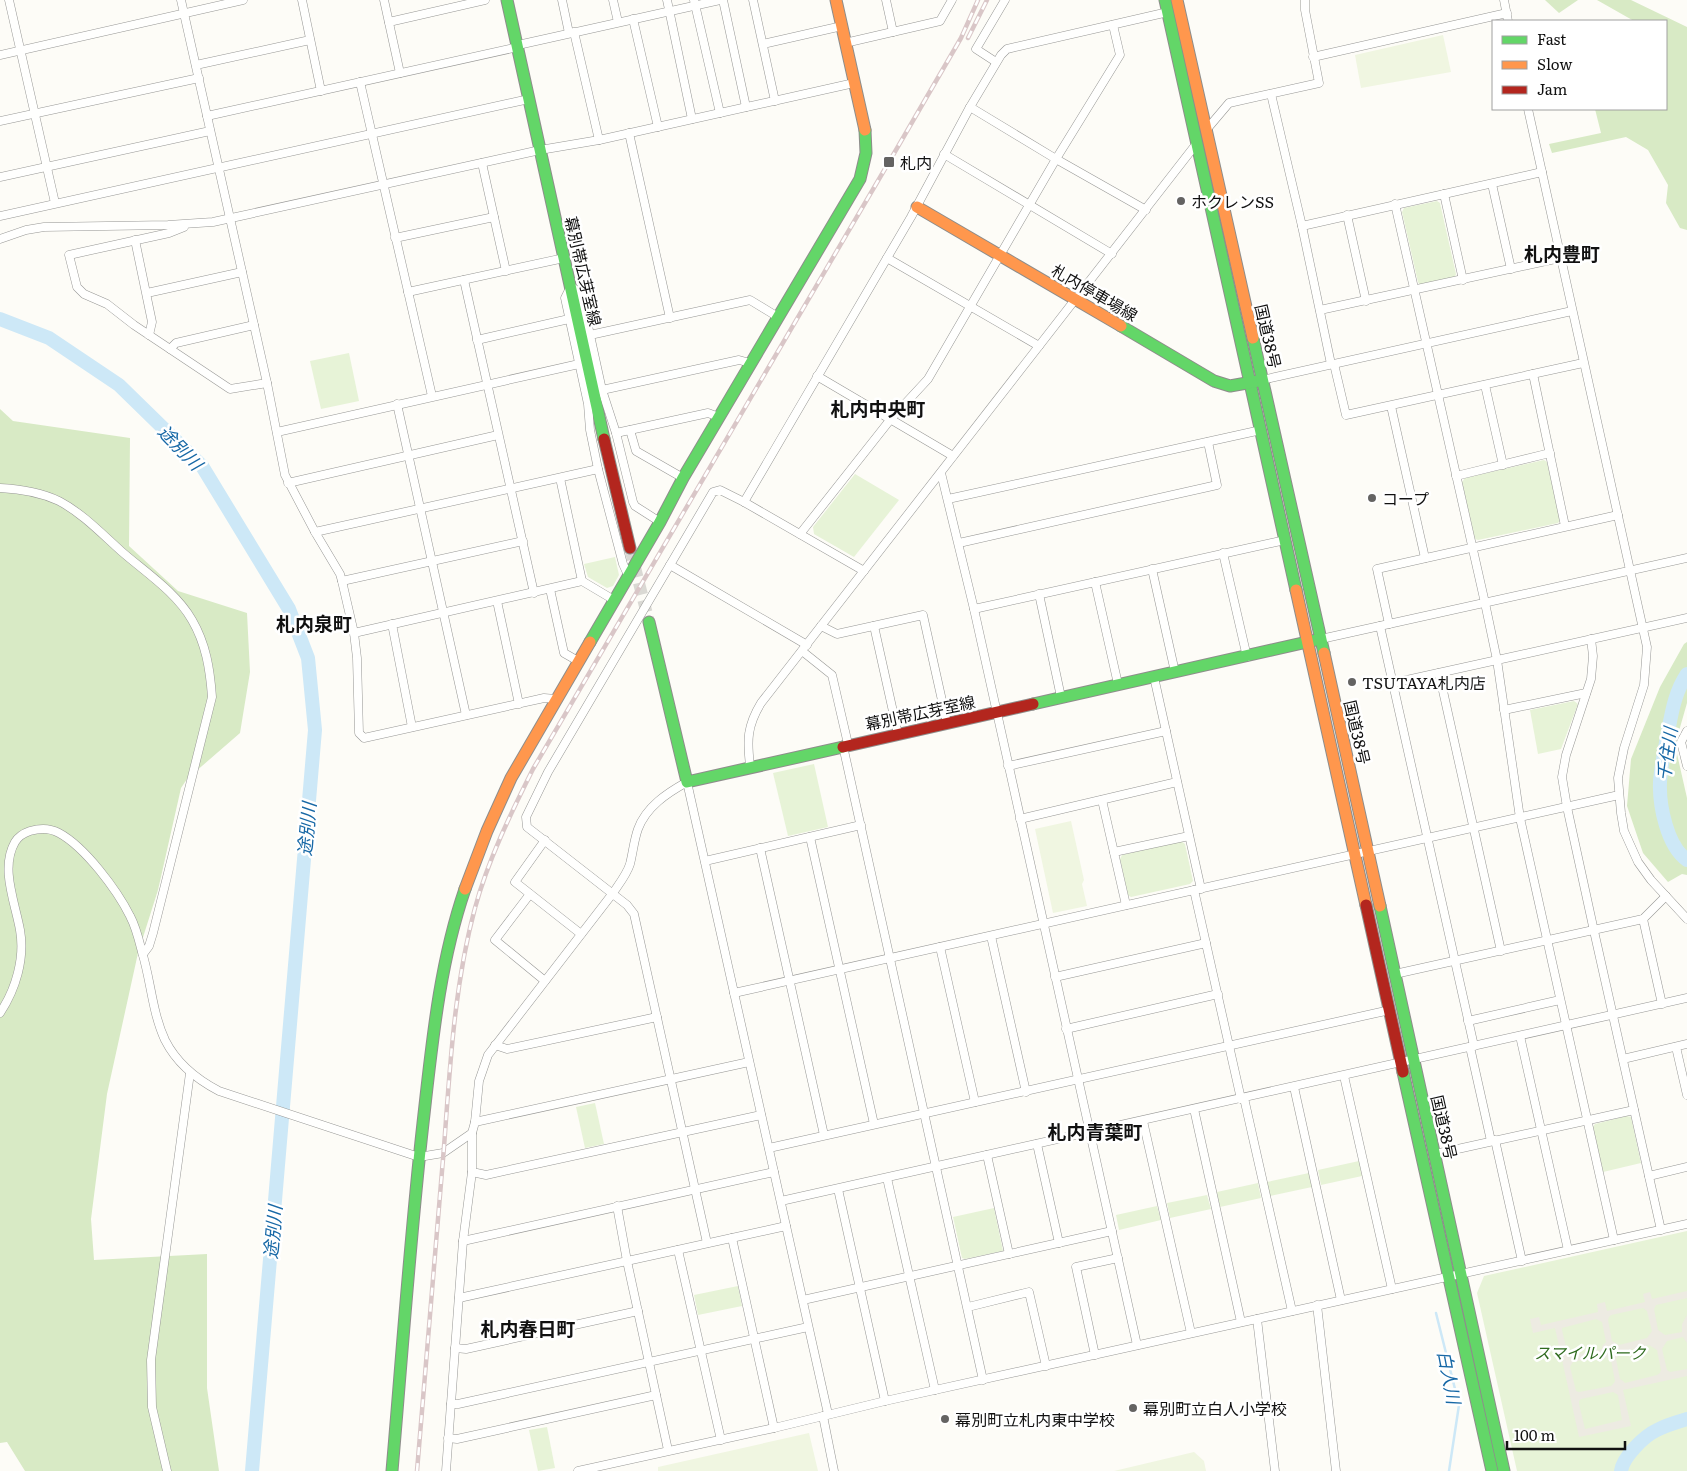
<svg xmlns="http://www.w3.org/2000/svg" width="1687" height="1471" viewBox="0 0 1687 1471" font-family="Literata,'Noto Sans JP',serif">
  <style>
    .green { fill: #e7f3d7 }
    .forest { fill: #d8eac5 }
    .pitch { fill: #f0f6e1 }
    .plaza { fill: #edebe2; fill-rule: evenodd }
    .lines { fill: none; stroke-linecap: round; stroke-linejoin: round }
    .stream { stroke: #cde8f7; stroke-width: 2.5 }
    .river { stroke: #cde8f7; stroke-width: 14 }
    .primary-tunnel { stroke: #dad9d4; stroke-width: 12; stroke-dasharray: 12 6; stroke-linecap: butt }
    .street-casing { stroke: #979795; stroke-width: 9 }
    .fast-casing { stroke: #8e8d8b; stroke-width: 13 }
    .slow-casing { stroke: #8e8d8b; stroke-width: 13 }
    .jam-casing { stroke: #8e8d8b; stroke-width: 13 }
    .street { stroke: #fffffe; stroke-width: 8 }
    .fast { stroke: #63d668; stroke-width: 11 }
    .slow { stroke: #ff974d; stroke-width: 11 }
    .jam { stroke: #b3261e; stroke-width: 11 }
    .rail-casing { stroke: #d9c6c7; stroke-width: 4.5 }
    .rail { stroke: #fff; stroke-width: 2.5; stroke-dasharray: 8; stroke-linecap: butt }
    .poi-dot { fill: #646362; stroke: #fff; stroke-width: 2 }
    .labels { text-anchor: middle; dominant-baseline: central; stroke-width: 5; stroke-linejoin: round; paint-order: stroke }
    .poi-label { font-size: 16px; fill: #111; stroke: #fff; text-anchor: start }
    .street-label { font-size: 16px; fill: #111; stroke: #fff }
    .park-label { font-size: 16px; font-style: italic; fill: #2f6b1f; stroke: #fff }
    .water-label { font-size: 18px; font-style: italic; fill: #1768a6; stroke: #fff }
    .quarter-label { font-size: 19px; font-weight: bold; fill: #111; stroke: #fff }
  </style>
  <rect width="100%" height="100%" fill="#fdfcf7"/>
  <g class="green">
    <polygon points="1437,201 1440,203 1456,274 1455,277 1420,285 1418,282 1402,212 1404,208"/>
    <polygon points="349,353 359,401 321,409 310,361"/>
    <polygon points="1544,460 1547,462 1560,520 1558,523 1478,540 1475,539 1462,482 1465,478"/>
    <polygon points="855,474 899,500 854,557 814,534 813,527"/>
    <polygon points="615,557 619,575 613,586 607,588 588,577 584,564"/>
    <polygon points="1574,701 1578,704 1561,749 1538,754 1530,710"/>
    <polygon points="814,764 828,827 788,836 773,773"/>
    <polygon points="1181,841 1185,844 1193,881 1190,884 1131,897 1128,895 1120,859 1122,855"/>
    <polygon points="595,1103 604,1144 585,1148 576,1107"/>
    <polygon points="1627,1116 1631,1117 1641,1163 1603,1172 1593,1127 1595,1124"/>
    <polygon points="1359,1161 1362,1176 1321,1185 1318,1170"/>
    <polygon points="1309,1173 1312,1187 1270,1196 1267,1182"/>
    <polygon points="1258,1183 1261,1198 1220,1207 1217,1192"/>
    <polygon points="1207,1195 1211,1209 1170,1218 1167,1203"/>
    <polygon points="1157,1206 1161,1220 1119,1230 1116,1215"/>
    <polygon points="994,1208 1003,1251 965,1259 962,1258 953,1217"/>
    <polygon points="1687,1231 1687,1471 1517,1471 1477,1293 1484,1276"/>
    <polygon points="738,1286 742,1306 698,1315 694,1295"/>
    <polygon points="547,1427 555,1468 538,1471 529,1430"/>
  </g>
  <g class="forest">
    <polygon points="1545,0 1578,0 1559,13"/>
    <polygon points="1597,0 1631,0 1687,27 1687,230 1680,228 1666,203 1668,185 1648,150 1626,137 1552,153 1549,144 1601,133 1595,109 1666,109 1666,21 1634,21"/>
    <polygon points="0,409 13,421 130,438 129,546 178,591 247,613 250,672 240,733 187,779 181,788 158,890 138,953 107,1094 91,1219 94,1260 207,1254 207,1388 219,1471 25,1471 7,1442 0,1443"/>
    <polygon points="1687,642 1687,703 1675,745 1687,798 1687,875 1682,874 1668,882 1643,853 1627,806 1631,759 1660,687 1684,644"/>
  </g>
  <g class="pitch">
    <polygon points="1443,35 1451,72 1361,88 1355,55"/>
    <polygon points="1071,821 1084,880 1082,884 1087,906 1053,913 1035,829"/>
    <polygon points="809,1433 818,1471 658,1471 658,1467"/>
    <polygon points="1194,1452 1204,1461 1206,1471 1114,1471"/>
  </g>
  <path class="plaza" d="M 1687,1291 L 1687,1298 L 1656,1305 L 1654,1309 L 1658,1330 L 1665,1335 L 1682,1332 L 1682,1324 L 1687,1315 L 1687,1343 L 1683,1337 L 1667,1341 L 1662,1349 L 1667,1370 L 1670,1372 L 1687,1369 L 1687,1376 L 1623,1390 L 1631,1426 L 1579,1437 L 1555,1328 L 1533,1333 L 1530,1319 L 1539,1317 L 1541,1325 L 1598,1312 L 1597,1304 L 1605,1302 L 1607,1311 L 1645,1302 L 1643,1294 L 1650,1292 L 1652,1299 ZM 1643,1308 L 1647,1311 L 1652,1331 L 1647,1338 L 1619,1345 L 1612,1341 L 1608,1320 L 1609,1317 L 1611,1315 ZM 1596,1319 L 1602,1322 L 1606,1342 L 1602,1346 L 1602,1349 L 1571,1356 L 1568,1355 L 1562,1330 L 1562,1328 ZM 1649,1345 L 1657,1350 L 1661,1370 L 1660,1373 L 1657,1375 L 1625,1383 L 1623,1381 L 1620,1379 L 1616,1359 L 1621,1352 ZM 1603,1356 L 1611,1360 L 1615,1381 L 1614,1383 L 1611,1386 L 1579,1392 L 1576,1391 L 1570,1367 L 1571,1365 L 1573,1362 ZM 1613,1392 L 1618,1395 L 1622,1420 L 1585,1429 L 1579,1404 L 1579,1401 L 1581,1399 Z"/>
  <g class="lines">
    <polyline class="stream" points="1436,1313 1459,1405 1449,1471"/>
    <g class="river">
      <polyline points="0,319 49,338 119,385 202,466 289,609 308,658 315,730 252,1471"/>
      <path d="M 1687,674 C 1675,692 1672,711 1668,732 C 1665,749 1661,765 1660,782 C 1659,805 1667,846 1687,860"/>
      <path d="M 1621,1471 C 1623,1457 1644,1436 1657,1430 C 1666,1425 1677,1422 1687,1419"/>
    </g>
    <polyline class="primary-tunnel" points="630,548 649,622"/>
    <defs>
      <g id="street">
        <polyline points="9,0 55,203"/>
        <polyline points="181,0 267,383 285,475 315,532 340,574 342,581 354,633 357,658 359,733 364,738 544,698 556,699"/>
        <polyline points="302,0 321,91"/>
        <polyline points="384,0 400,73"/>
        <polyline points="562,0 569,33"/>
        <polyline points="613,0 618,22"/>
        <polyline points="667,0 692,119"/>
        <polyline points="694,0 720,113"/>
        <polyline points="723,0 746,107"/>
        <polyline points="753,0 775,101"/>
        <polyline points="886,0 893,32"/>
        <polyline points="1504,0 1508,21"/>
        <polyline points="633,19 658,127"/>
        <polyline points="389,22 485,0"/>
        <polyline points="574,32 599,140"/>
        <polyline points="845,43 940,21 952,0"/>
        <polyline points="763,44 842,26"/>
        <polyline points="518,45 720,0"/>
        <polyline points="0,55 243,0"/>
        <polyline points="1313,57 1507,13"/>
        <polyline points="996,62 976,49 1005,0"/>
        <polyline points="196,65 310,40"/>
        <polyline points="360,82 432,396"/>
        <polyline points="1271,94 1302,226 1331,364"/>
        <polyline points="970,107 1056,159 1146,210"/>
        <polyline points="1528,109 1647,647 1644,685 1624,748 1618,778 1621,813 1624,831 1638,862 1651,880 1687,919"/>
        <polyline points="207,116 518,47"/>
        <polyline points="0,121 199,78"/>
        <polyline points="1207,129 1229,103 1319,83 1305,10 1305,0"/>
        <polyline points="629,133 670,318"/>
        <polyline points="944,154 1112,254"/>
        <polyline points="482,163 506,271"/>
        <polyline points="0,177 210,131"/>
        <polyline points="1492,184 1511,269"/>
        <polyline points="1444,194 1463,280"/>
        <polyline points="1395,204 1485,603 1497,660 1520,818 1614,1240"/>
        <polyline points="1347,215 1366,301"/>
        <polyline points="0,216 529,99"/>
        <polyline points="1302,226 1542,172"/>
        <polyline points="184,227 169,233 69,255 77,287 84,294 107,304 134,325 230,389 267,383"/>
        <polyline points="395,238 494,217"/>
        <polyline points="0,239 26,230 44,227 168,225 213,222 540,150 599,140 854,83"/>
        <polyline points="135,240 152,322 149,335"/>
        <polyline points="887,258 1039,346"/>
        <polyline points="464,280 534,593"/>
        <polyline points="408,292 564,258"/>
        <polyline points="147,293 242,272"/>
        <polyline points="1320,310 1560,258"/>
        <polyline points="590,335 750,300 778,317"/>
        <polyline points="477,340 569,319"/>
        <polyline points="170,349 176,343 254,325"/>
        <polyline points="1334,364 1346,415 1583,363"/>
        <polyline points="1533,374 1565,526"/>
        <polyline points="817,376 953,456"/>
        <polyline points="1262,380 1572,311"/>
        <polyline points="1485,385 1503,465"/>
        <polyline points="602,390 739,360 750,363"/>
        <polyline points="397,404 466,715"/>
        <polyline points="1391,406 1425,558"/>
        <polyline points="630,430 636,451 683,478"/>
        <polyline points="277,432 579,364"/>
        <polyline points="616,433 708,413 719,417"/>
        <polyline points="941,473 974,609 1137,1345"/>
        <polyline points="1456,476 1550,453"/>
        <polyline points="560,478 582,581"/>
        <polyline points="288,483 498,435"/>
        <path d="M 0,488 C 21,489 40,492 59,501 C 82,513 102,534 121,551 C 145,572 176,592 192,620 C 206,644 210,669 212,697 L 153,933 L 149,946 L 143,954"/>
        <polyline points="948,499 1261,430"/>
        <polyline points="744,502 911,217 970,107 1001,55 1007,49 1168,12"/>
        <polyline points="315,532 598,469"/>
        <polyline points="800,534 890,420 928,379 1056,159 1120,55 1113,25"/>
        <polyline points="959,543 1217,485 1208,442"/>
        <polyline points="1223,553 1247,657"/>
        <polyline points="670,565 807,645"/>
        <polyline points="1152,569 1175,672"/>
        <polyline points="628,575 623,564 598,469 590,430 588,404 565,298 571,286 581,294 602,390 616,433 633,502 635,506 660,522"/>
        <polyline points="342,581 523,541"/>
        <polyline points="1095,582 1118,684"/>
        <polyline points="550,589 564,653 578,661"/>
        <polyline points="1039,594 1061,697"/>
        <polyline points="497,601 519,704"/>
        <polyline points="974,609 1285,540"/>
        <polyline points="392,624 412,727"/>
        <polyline points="1389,624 1377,569 1618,515"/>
        <polyline points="821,626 837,634 923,615 947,723"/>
        <polyline points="874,626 898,734"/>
        <polyline points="1380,626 1474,1046"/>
        <polyline points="354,633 582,581 614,600"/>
        <polyline points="1321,639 1687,558"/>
        <polyline points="1591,639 1593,656 1591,679 1566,755 1562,777 1567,807 1594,931 1661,1230"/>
        <polyline points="802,651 832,675 848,744"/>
        <polyline points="1439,673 1501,951"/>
        <polyline points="1154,677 1201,889"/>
        <polyline points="1393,683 1687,618"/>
        <polyline points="1504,710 1586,693"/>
        <polyline points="1687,731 1681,742 1687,766"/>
        <polyline points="843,746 983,1380"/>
        <path d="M 750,766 C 747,740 747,726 761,703 L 1197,143"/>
        <polyline points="1008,766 1166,731"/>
        <polyline points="1102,800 1126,905"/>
        <polyline points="1020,819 1177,782"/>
        <polyline points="810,837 874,1124"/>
        <polyline points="545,840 515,882 581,934"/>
        <polyline points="760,848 824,1135"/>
        <polyline points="1114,852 1189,836"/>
        <polyline points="705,861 861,825"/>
        <polyline points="1194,890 1241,1099"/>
        <polyline points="530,894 495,940 545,981"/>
        <polyline points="1643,919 1662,1004"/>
        <polyline points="991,936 1026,1092"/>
        <polyline points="940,947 975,1102"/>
        <polyline points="1395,974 1643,919 1666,896"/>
        <polyline points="1055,977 1206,943"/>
        <polyline points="734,993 1619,795"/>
        <path d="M 0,1013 C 16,989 25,958 20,930 C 15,902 0,868 15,842 C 18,837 24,833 30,831 C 40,828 50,828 59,833 C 85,847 117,890 130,916 C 136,927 139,940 142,952 C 151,981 152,1012 165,1040 C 177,1064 196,1079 219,1091 L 419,1157 L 443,1153 L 472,1133 L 475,1122 L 479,1081 L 488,1055 L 613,893 C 619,884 627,874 630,864 C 633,852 634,840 638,829 C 646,807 667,793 687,782 L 828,1414"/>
        <polyline points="1468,1021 1560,1000"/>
        <polyline points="1066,1029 1218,994"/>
        <polyline points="1520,1036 1568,1250"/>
        <polyline points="495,1045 507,1049 657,1017"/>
        <polyline points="1470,1047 1491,1141"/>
        <polyline points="1676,1047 1687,1095"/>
        <polyline points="1623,1059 1687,1044"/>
        <polyline points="1344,1076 1392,1289"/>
        <polyline points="1294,1087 1341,1300"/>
        <polyline points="1244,1098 1292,1311"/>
        <polyline points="1194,1109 1241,1322"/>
        <polyline points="1143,1121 1191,1333"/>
        <polyline points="475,1122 749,1062"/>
        <polyline points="1495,1140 1522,1261"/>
        <polyline points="1037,1144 1059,1243"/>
        <polyline points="769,1148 1390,1010"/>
        <polyline points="1435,1154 1634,1110"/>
        <polyline points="987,1155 1009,1254"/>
        <polyline points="472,1172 486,1175 761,1115"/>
        <polyline points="1649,1176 1687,1167"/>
        <polyline points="887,1178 935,1390"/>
        <polyline points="838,1189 885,1401"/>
        <polyline points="781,1201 1687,998"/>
        <polyline points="617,1206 627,1261 668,1450"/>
        <polyline points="732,1238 774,1428"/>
        <polyline points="463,1241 774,1172"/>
        <polyline points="707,1243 634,914 627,905 527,827 526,817 548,772 713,492 720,490 744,502 864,571"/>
        <polyline points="678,1250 721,1440"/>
        <polyline points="459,1298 786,1226"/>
        <polyline points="803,1300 1112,1231"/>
        <polyline points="1317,1305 1336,1471"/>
        <polyline points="968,1307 1029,1292 1046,1366"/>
        <polyline points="1257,1319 1275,1471"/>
        <polyline points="455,1348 466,1349 638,1311"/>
        <polyline points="1095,1355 1076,1267 1118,1258"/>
        <polyline points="451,1404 458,1404 808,1327"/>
        <polyline points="823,1416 834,1471"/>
        <polyline points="448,1438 457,1439 656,1395"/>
        <polyline points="167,1471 152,1407 151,1360 190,1073"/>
        <polyline points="446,1471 463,1241 472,1172 472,1133"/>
        <polyline points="578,1471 774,1428 885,1401 1687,1224"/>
      </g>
      <g id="fast">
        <polyline points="507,0 604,439"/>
        <polyline points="1165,0 1296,590"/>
        <polyline points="1121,326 1214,381 1230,386 1258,381"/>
        <polyline points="1253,338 1324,653"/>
        <polyline points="649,622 687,782 843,747"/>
        <polyline points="590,642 660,522 683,478 860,179 866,153 865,130"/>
        <polyline points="1033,704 1316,640"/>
        <polyline points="1380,906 1504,1471"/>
        <polyline points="1403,1072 1492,1471"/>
        <path d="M 392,1471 C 402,1355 410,1239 423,1123 C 432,1044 439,965 465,889"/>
      </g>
      <g id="slow">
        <polyline points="836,0 865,130"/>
        <polyline points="1177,0 1253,338"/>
        <polyline points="917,207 1121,326"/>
        <polyline points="1296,590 1366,905"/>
        <polyline points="1324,653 1380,906"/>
        <polyline points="465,889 487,831 511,778 590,642"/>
      </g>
      <g id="jam">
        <polyline points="604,439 630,548"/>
        <polyline points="843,747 1033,704"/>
        <polyline points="1366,905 1403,1072"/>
      </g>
    </defs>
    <use href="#street" class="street-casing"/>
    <use href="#fast" class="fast-casing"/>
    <use href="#slow" class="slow-casing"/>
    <use href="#jam" class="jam-casing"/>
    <use href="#street" class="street"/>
    <use href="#fast" class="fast"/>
    <use href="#slow" class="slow"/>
    <use href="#jam" class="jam"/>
    <defs>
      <g id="rail">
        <polyline points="968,38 987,0"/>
        <path d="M 417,1471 C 426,1363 435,1255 444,1147 C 450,1067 454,986 475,908 C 488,860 511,813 533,769 L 889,162 L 961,38 L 978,0"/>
      </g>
    </defs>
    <use href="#rail" class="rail-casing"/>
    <use href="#rail" class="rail"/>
  </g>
  <g class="poi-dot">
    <rect x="883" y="156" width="12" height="12" rx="2.5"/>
    <circle cx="1181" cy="201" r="5"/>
    <circle cx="1372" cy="498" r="5"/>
    <circle cx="1352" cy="682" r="5"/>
    <circle cx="1133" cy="1408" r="5"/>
    <circle cx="945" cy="1419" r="5"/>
  </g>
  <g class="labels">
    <g class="poi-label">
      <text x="900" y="162">札内</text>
      <text x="1191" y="201">ホクレンSS</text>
      <text x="1382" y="498">コープ</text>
      <text x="1362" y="682">TSUTAYA札内店</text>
      <text x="1143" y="1408">幕別町立白人小学校</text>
      <text x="955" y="1419">幕別町立札内東中学校</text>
    </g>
    <g class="street-label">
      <text transform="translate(584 271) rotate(77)">幕別帯広芽室線</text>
      <text transform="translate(1095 292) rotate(30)">札内停車場線</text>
      <text transform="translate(1269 336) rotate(77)">国道38号</text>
      <text transform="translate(920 712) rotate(-12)">幕別帯広芽室線</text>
      <text transform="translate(1358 732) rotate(77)">国道38号</text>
      <text transform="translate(1445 1127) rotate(77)">国道38号</text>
    </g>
    <g class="park-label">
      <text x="1590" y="1352">スマイルパーク</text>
    </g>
    <g class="water-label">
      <text transform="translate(181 447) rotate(46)">途別川</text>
      <text transform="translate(1666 754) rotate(-82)">千住川</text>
      <text transform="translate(306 829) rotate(-85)">途別川</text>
      <text transform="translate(272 1232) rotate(-85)">途別川</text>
      <text transform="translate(1450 1377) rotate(79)">白人川</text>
    </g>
    <g class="quarter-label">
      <text x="1562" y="253">札内豊町</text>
      <text x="878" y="408">札内中央町</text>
      <text x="314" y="623">札内泉町</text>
      <text x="1095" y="1131">札内青葉町</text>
      <text x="528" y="1328">札内春日町</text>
    </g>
  </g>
  <rect x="1492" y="20" width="175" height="90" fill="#ffffff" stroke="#a0a0a0"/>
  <rect x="1502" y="36" width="25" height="8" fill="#63d668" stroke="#a0a0a0"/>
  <text x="1537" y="45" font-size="15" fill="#111111">Fast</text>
  <rect x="1502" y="61" width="25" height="8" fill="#ff974d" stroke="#a0a0a0"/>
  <text x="1537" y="70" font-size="15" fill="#111111">Slow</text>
  <rect x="1502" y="86" width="25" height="8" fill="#b3261e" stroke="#a0a0a0"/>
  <text x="1537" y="95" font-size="15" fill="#111111">Jam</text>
  <path d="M1507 1441v8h118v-8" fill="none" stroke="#111111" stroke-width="2.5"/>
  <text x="1514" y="1441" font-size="15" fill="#111111" stroke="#ffffff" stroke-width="4" paint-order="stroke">100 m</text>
</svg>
